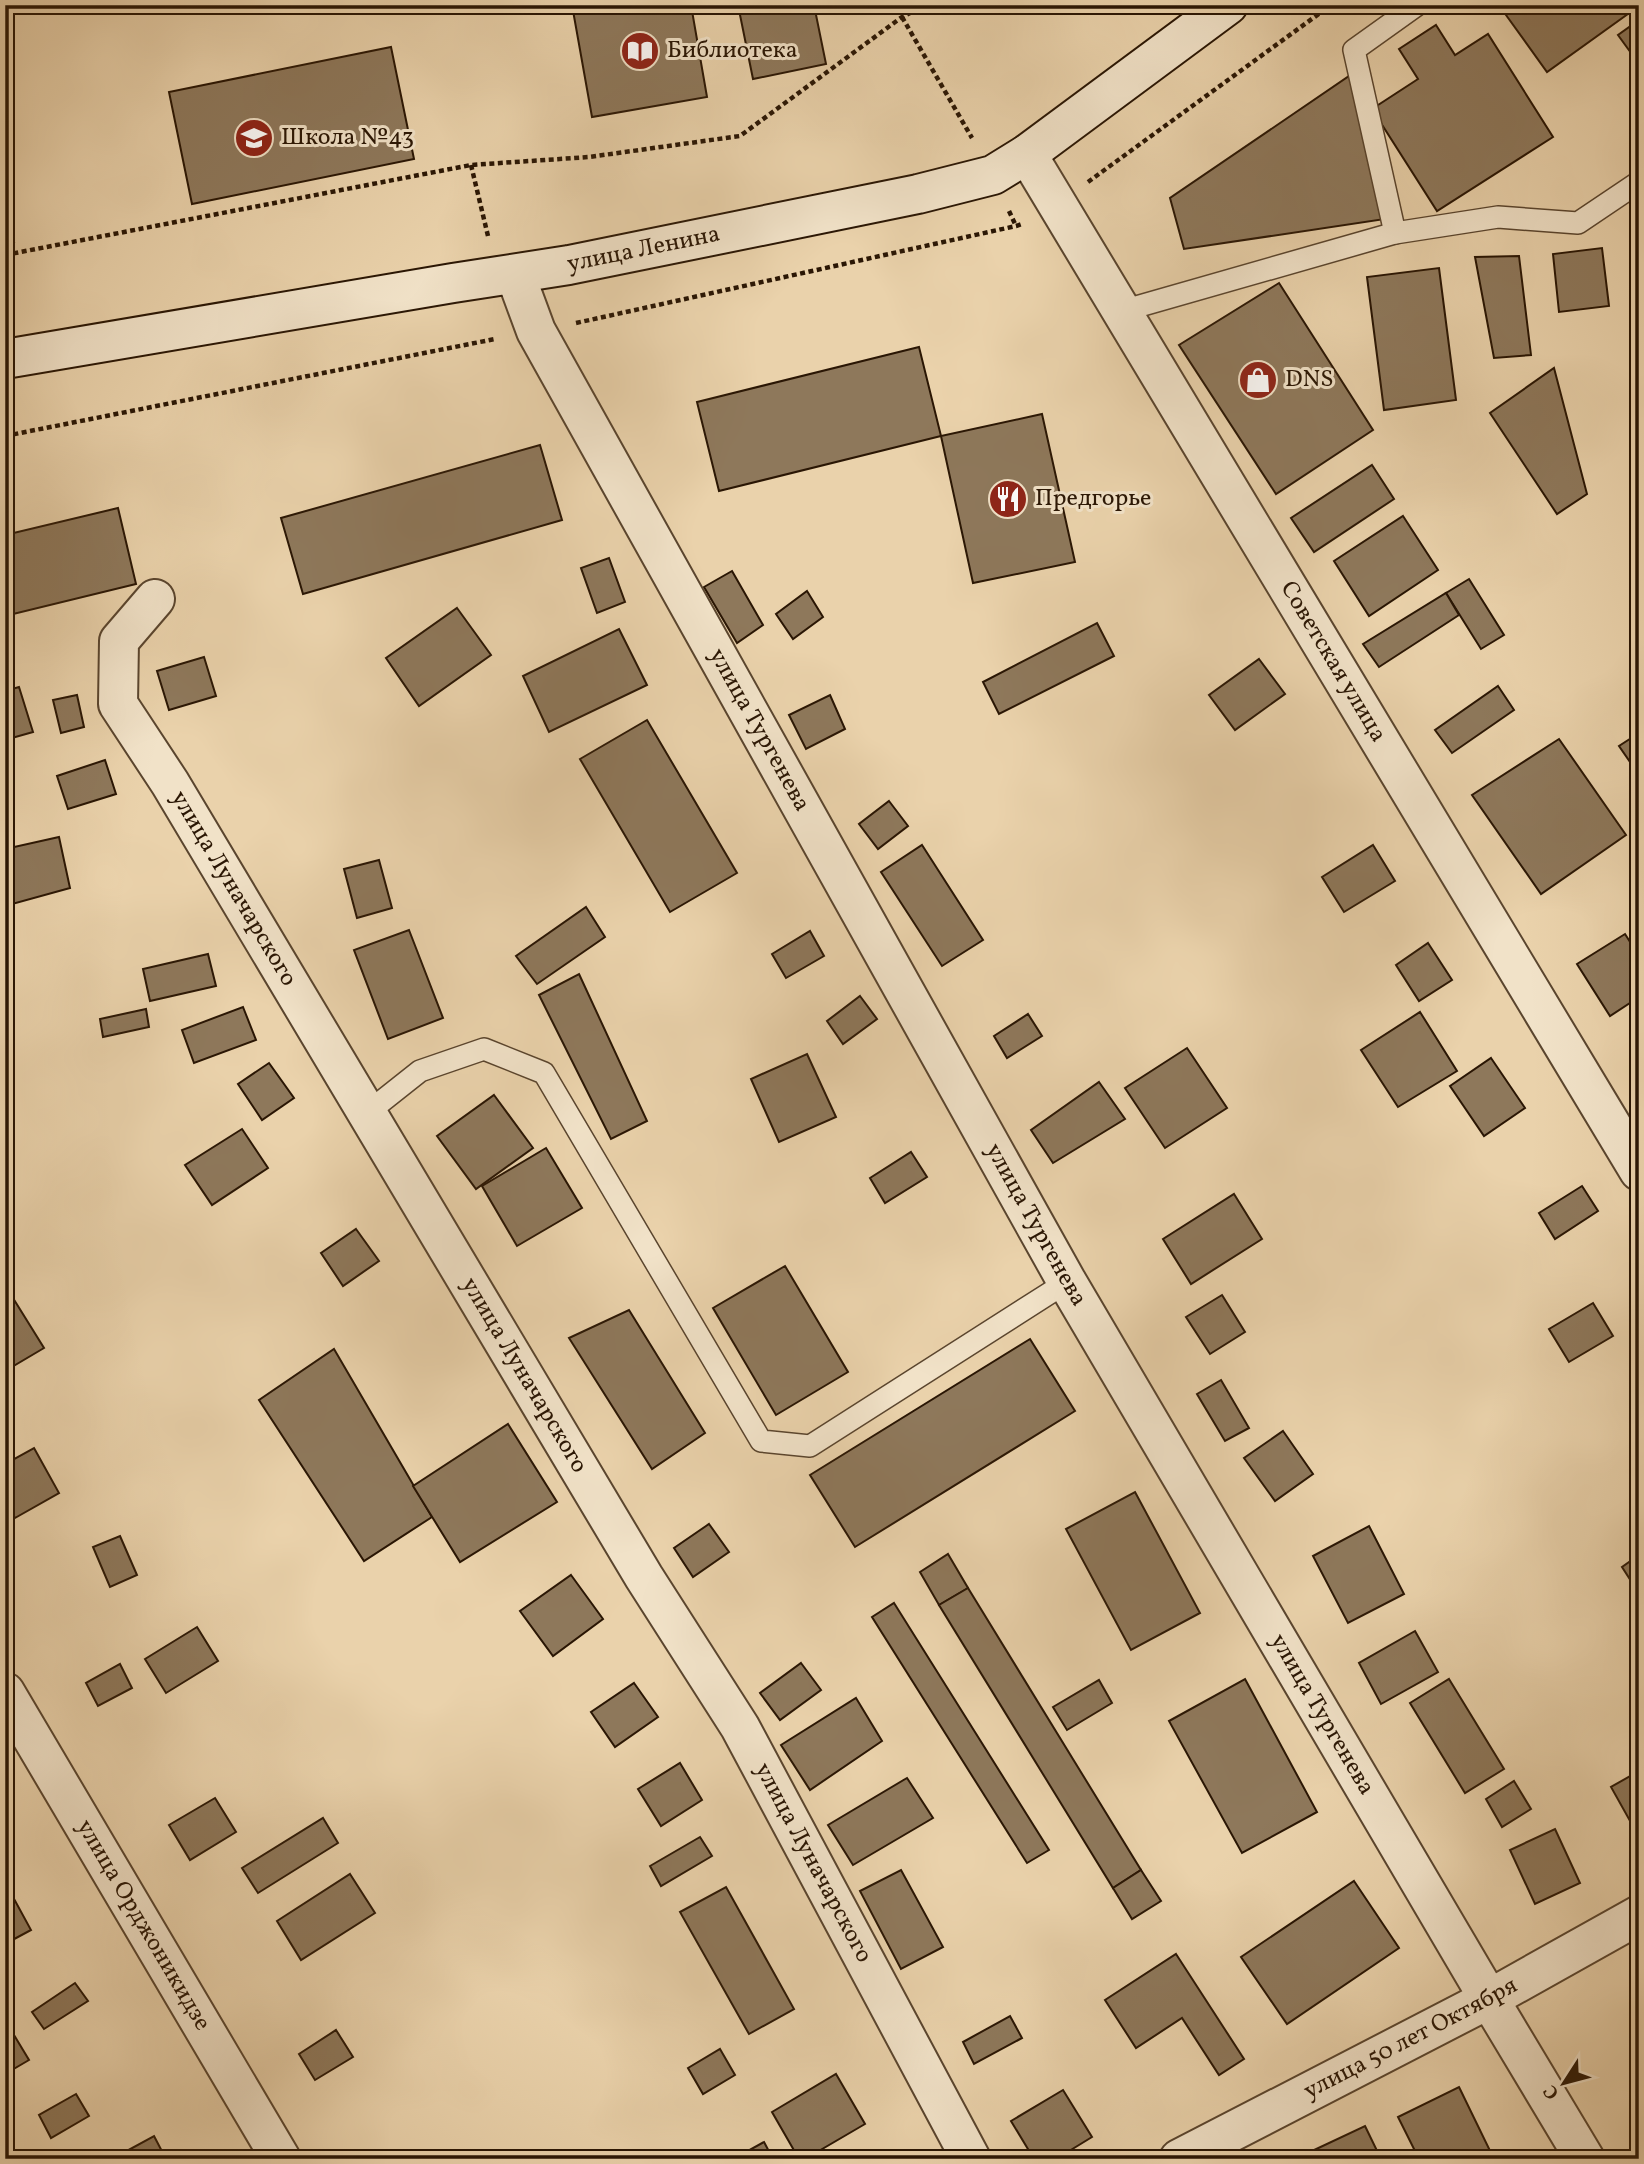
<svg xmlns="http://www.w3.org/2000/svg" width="1644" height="2164" viewBox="0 0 1644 2164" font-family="Vollkorn,serif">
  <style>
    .building { fill: #8e785b; stroke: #2a1604; stroke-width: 2 }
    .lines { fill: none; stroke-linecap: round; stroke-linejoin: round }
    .lane-casing { stroke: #5a452e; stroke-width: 24 }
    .street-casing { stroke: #5a452e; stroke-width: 42 }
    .secondary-casing { stroke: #2a1604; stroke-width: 42 }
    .path { stroke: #2a1604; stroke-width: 4.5; stroke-dasharray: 5 3.5; stroke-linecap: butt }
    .lane { stroke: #f1e2c8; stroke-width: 21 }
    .street { stroke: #f1e2c8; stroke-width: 38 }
    .secondary { stroke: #f1e2c8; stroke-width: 38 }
    .labels { text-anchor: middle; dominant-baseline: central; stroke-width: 6; stroke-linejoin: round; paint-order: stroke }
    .poi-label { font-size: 24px; fill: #2a1604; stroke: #f1e2c8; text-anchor: start }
    .street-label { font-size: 24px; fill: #2a1604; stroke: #f1e2c8 }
  </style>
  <rect width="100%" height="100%" fill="#ead2ab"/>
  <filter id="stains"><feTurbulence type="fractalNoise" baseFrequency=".00286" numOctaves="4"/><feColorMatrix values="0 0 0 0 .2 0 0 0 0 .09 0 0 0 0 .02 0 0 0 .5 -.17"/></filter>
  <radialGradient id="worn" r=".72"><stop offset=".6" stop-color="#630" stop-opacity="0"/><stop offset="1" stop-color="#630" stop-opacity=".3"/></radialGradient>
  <g class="building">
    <polygon points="572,5 691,5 707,97 592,117"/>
    <polygon points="738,5 814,5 826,64 753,79"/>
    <polygon points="1520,5 1639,5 1639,6 1547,72 1506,15"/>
    <polygon points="1639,20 1639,64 1618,35"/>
    <polygon points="1436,25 1455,55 1488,34 1553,137 1437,211 1372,109 1418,79 1399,49"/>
    <polygon points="391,47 414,159 192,204 169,92"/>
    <polygon points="1352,74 1385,219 1184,249 1170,198"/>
    <polygon points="5,201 14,242 5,243"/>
    <polygon points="1602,248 1609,306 1559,312 1553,254"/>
    <polygon points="1519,256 1531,355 1494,358 1475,257"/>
    <polygon points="1439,268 1456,400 1384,410 1367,277"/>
    <polygon points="1279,283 1373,430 1276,494 1179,345"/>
    <polygon points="919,347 941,436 719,491 697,402"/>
    <polygon points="1554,368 1587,494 1557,514 1490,413"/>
    <polygon points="1042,414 1075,562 973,583 941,436"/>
    <polygon points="540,445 562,520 303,594 281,518"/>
    <polygon points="1372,465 1394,499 1314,552 1291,518"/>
    <polygon points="118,508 136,584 5,616 5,535"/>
    <polygon points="1403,516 1438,570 1369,616 1334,561"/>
    <polygon points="609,558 625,602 597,613 581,568"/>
    <polygon points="732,571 763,625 737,643 704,587"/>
    <polygon points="1469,579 1504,635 1481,649 1446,593"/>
    <polygon points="807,591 823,617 793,639 776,614"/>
    <polygon points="1446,593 1459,615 1379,667 1363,644"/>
    <polygon points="457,608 491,655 419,706 386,658"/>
    <polygon points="1097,623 1114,656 999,714 983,682"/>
    <polygon points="619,629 647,685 549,732 523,676"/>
    <polygon points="204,657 216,696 169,710 157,671"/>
    <polygon points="1259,659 1285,694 1235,730 1209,695"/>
    <polygon points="1498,686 1514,710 1452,753 1435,730"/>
    <polygon points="19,687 33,732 5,740 5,691"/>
    <polygon points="77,695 84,727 61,733 53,700"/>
    <polygon points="830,695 845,729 806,749 789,715"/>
    <polygon points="647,720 737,873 670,912 580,759"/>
    <polygon points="1639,733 1639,775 1619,746"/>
    <polygon points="1559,739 1626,835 1541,894 1472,795"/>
    <polygon points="105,760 116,794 68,809 57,776"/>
    <polygon points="889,801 908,826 878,849 859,824"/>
    <polygon points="59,837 70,888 5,906 5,849"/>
    <polygon points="922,845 983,940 942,966 881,872"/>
    <polygon points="1373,845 1395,881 1344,912 1322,877"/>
    <polygon points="379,860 392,908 357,918 344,869"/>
    <polygon points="586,907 605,937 537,984 516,956"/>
    <polygon points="409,930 443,1018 388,1039 354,950"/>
    <polygon points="810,931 824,956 786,978 772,954"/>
    <polygon points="1625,934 1639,956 1639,997 1610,1016 1577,964"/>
    <polygon points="1428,943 1452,980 1419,1001 1396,965"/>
    <polygon points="208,954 216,986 150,1001 143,969"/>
    <polygon points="579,974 647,1121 611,1139 539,995"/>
    <polygon points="860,996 877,1019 843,1044 827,1021"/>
    <polygon points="243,1007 256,1040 194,1063 182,1030"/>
    <polygon points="146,1009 149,1027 103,1037 100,1019"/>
    <polygon points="1420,1012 1457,1071 1398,1107 1361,1050"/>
    <polygon points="1028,1014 1042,1036 1007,1058 994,1036"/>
    <polygon points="1187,1048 1227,1108 1165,1148 1125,1088"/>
    <polygon points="807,1054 836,1117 779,1142 751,1079"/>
    <polygon points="1491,1058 1525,1108 1484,1136 1450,1086"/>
    <polygon points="269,1063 294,1098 262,1120 238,1084"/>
    <polygon points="1099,1082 1125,1119 1053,1163 1031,1130"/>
    <polygon points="494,1095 533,1148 476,1189 437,1136"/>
    <polygon points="242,1129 268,1168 212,1205 185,1165"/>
    <polygon points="546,1148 582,1208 517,1246 482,1186"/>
    <polygon points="911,1152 927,1177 885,1203 870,1178"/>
    <polygon points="1582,1186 1598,1211 1555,1239 1539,1213"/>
    <polygon points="1234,1194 1262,1239 1191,1284 1163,1239"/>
    <polygon points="356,1229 379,1261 343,1286 321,1253"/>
    <polygon points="785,1266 848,1372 776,1415 713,1308"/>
    <polygon points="8,1290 44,1348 5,1371 5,1292"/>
    <polygon points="1222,1295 1245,1332 1210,1354 1186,1317"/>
    <polygon points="1593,1303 1613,1336 1569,1362 1549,1329"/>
    <polygon points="629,1310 705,1433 652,1469 569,1338"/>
    <polygon points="1030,1339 1075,1411 855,1547 810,1475"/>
    <polygon points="334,1349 432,1517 364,1561 259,1400"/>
    <polygon points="1221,1380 1249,1428 1225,1441 1197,1394"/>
    <polygon points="508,1424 557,1502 460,1562 413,1486"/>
    <polygon points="1283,1431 1313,1474 1275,1501 1244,1458"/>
    <polygon points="34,1448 59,1493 15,1518 5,1500 5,1464"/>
    <polygon points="1135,1492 1200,1613 1131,1650 1066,1529"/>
    <polygon points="709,1524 729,1552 693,1577 674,1548"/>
    <polygon points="1369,1526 1404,1594 1348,1623 1313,1556"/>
    <polygon points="120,1536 137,1575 110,1587 93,1547"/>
    <polygon points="948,1554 968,1588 939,1605 920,1572"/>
    <polygon points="1639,1555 1639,1580 1633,1584 1622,1567"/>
    <polygon points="571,1575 603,1619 553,1656 520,1611"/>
    <polygon points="968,1588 1141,1870 1113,1888 939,1605"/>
    <polygon points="894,1603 1049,1850 1027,1863 872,1617"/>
    <polygon points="197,1627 218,1661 166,1693 145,1659"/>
    <polygon points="1415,1631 1438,1672 1381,1704 1359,1663"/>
    <polygon points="801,1663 821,1690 780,1720 760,1693"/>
    <polygon points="120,1664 132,1688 98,1706 86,1683"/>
    <polygon points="1245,1679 1317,1812 1242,1853 1169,1721"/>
    <polygon points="1449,1679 1504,1769 1465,1793 1410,1703"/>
    <polygon points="1099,1680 1112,1703 1067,1730 1053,1707"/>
    <polygon points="634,1683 658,1717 615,1747 591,1712"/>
    <polygon points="856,1698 882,1741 810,1790 781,1745"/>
    <polygon points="680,1763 702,1800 661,1826 638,1789"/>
    <polygon points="1639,1771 1639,1837 1611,1787"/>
    <polygon points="907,1778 933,1818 853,1865 828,1825"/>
    <polygon points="1514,1781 1531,1809 1502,1827 1486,1799"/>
    <polygon points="215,1798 236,1832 190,1860 169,1825"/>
    <polygon points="323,1818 338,1843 258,1893 242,1868"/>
    <polygon points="1555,1829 1580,1883 1535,1904 1510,1850"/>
    <polygon points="700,1837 712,1856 661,1886 650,1866"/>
    <polygon points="901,1870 943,1947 901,1969 860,1891"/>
    <polygon points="1141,1870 1161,1901 1132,1919 1113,1888"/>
    <polygon points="350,1874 375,1913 301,1960 277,1921"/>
    <polygon points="1354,1881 1399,1948 1287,2024 1241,1957"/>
    <polygon points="7,1886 31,1930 5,1944 5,1887"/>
    <polygon points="726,1887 794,2009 749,2034 680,1912"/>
    <polygon points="1176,1954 1244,2059 1219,2075 1182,2018 1136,2048 1105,2000"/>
    <polygon points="75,1983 88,2001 44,2029 32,2012"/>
    <polygon points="1010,2016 1022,2038 974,2064 963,2042"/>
    <polygon points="336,2030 353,2057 315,2080 299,2054"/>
    <polygon points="14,2035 29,2060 5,2074 5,2040"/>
    <polygon points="720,2049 735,2075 703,2094 688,2068"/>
    <polygon points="836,2074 865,2124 805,2159 799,2159 772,2112"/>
    <polygon points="1459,2087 1494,2159 1419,2159 1398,2117"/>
    <polygon points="1063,2090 1092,2137 1056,2159 1034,2159 1011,2121"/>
    <polygon points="76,2094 89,2116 51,2138 39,2115"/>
    <polygon points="1365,2126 1381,2159 1295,2159"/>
    <polygon points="154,2136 166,2159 112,2159"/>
    <polygon points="764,2142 773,2159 738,2159 737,2157"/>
  </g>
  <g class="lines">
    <defs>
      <g id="lane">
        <polyline points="1395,233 1354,50 1417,5"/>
        <polyline points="1122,311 1395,233 1498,217 1578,223 1639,182"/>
        <polyline points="367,1113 420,1071 484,1049 544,1073 761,1441 810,1446 1067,1282"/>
      </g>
      <g id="street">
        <path id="s1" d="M 1027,154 L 1639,1171"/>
        <path id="s2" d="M 515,274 L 536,331 L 1067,1282 L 1489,1999 L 1585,2159"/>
        <path id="s3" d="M 155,599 L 119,641 L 118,704 L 170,783 L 644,1577 L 740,1727 L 971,2159"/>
        <path id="s4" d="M 5,1692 L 281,2159"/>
        <path id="s5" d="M 1179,2159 L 1489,1999 L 1639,1915"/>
      </g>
      <g id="secondary">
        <path id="s6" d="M 5,359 L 453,283 L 569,265 L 918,194 L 993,175 L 1027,154 L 1228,5"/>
      </g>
    </defs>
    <use href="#lane" class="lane-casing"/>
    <use href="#street" class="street-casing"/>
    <use href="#secondary" class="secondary-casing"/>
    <g class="path">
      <polyline points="902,17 972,138"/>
      <polyline points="471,165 488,236"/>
      <polyline points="1088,182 1331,5"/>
      <polyline points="1009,211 1016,226"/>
      <polyline points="5,255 471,165 589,157 740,136 902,17 926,5"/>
      <polyline points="576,323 1016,226 1022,224"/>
      <polyline points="5,436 495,339"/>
    </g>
    <use href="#lane" class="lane"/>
    <use href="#street" class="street"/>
    <use href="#secondary" class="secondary"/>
  </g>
  <defs>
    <symbol id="library-disc" viewBox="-11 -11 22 22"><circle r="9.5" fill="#8f2418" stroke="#f1e2c8"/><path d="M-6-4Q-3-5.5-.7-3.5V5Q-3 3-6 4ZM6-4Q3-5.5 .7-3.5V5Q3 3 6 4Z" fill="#fff"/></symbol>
    <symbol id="school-disc" viewBox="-11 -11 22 22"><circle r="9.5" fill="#8f2418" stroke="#f1e2c8"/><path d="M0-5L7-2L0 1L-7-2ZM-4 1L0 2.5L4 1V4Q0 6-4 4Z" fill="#fff"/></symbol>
    <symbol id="shop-disc" viewBox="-11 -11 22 22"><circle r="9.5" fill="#8f2418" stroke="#f1e2c8"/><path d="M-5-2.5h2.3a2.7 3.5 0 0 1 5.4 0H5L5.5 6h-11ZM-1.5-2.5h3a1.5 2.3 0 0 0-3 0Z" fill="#fff"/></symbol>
    <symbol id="restaurant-disc" viewBox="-11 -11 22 22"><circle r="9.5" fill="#8f2418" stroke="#f1e2c8"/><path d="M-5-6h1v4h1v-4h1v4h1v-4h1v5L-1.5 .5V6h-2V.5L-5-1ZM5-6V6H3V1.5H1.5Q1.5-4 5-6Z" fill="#fff"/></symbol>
  </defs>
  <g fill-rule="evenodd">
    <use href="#library-disc" x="618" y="29" width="44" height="44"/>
    <use href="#school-disc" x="232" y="116" width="44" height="44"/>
    <use href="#shop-disc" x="1236" y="358" width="44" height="44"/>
    <use href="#restaurant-disc" x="986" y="477" width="44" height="44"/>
  </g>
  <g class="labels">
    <g class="poi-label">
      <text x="667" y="51">Библиотека</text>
      <text x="281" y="138">Школа №43</text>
      <text x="1285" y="380">DNS</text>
      <text x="1035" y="499">Предгорье</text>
    </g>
    <g class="street-label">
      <text stroke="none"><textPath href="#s6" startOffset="648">улица Ленина</textPath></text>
      <text stroke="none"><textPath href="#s1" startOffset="593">Советская улица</textPath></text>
      <text stroke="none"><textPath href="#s2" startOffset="518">улица Тургенева</textPath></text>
      <text stroke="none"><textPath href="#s3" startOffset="336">улица Луначарского</textPath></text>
      <text stroke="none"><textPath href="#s2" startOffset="1085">улица Тургенева</textPath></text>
      <text stroke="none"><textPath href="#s3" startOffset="903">улица Луначарского</textPath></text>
      <text stroke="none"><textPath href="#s2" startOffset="1652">улица Тургенева</textPath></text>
      <text stroke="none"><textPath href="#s3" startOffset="1470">улица Луначарского</textPath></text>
      <text stroke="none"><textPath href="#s4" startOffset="271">улица Орджоникидзе</textPath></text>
      <text stroke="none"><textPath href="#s5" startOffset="261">улица 50 лет Октября</textPath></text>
    </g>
  </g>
  <rect width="1644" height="2164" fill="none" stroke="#ead2ab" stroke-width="28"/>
  <rect x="7" y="7" width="1630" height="2150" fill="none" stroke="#2a1604" stroke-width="3.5"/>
  <rect x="14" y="14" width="1616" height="2136" fill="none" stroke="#2a1604" stroke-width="2"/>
  <g transform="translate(1564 2083) rotate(234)" stroke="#f1e2c8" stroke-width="5" paint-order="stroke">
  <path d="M0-5L12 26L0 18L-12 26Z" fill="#2a1604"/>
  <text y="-10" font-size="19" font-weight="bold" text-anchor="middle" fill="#2a1604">С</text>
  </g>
  <rect width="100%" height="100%" filter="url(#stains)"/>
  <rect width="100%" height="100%" fill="url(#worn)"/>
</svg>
